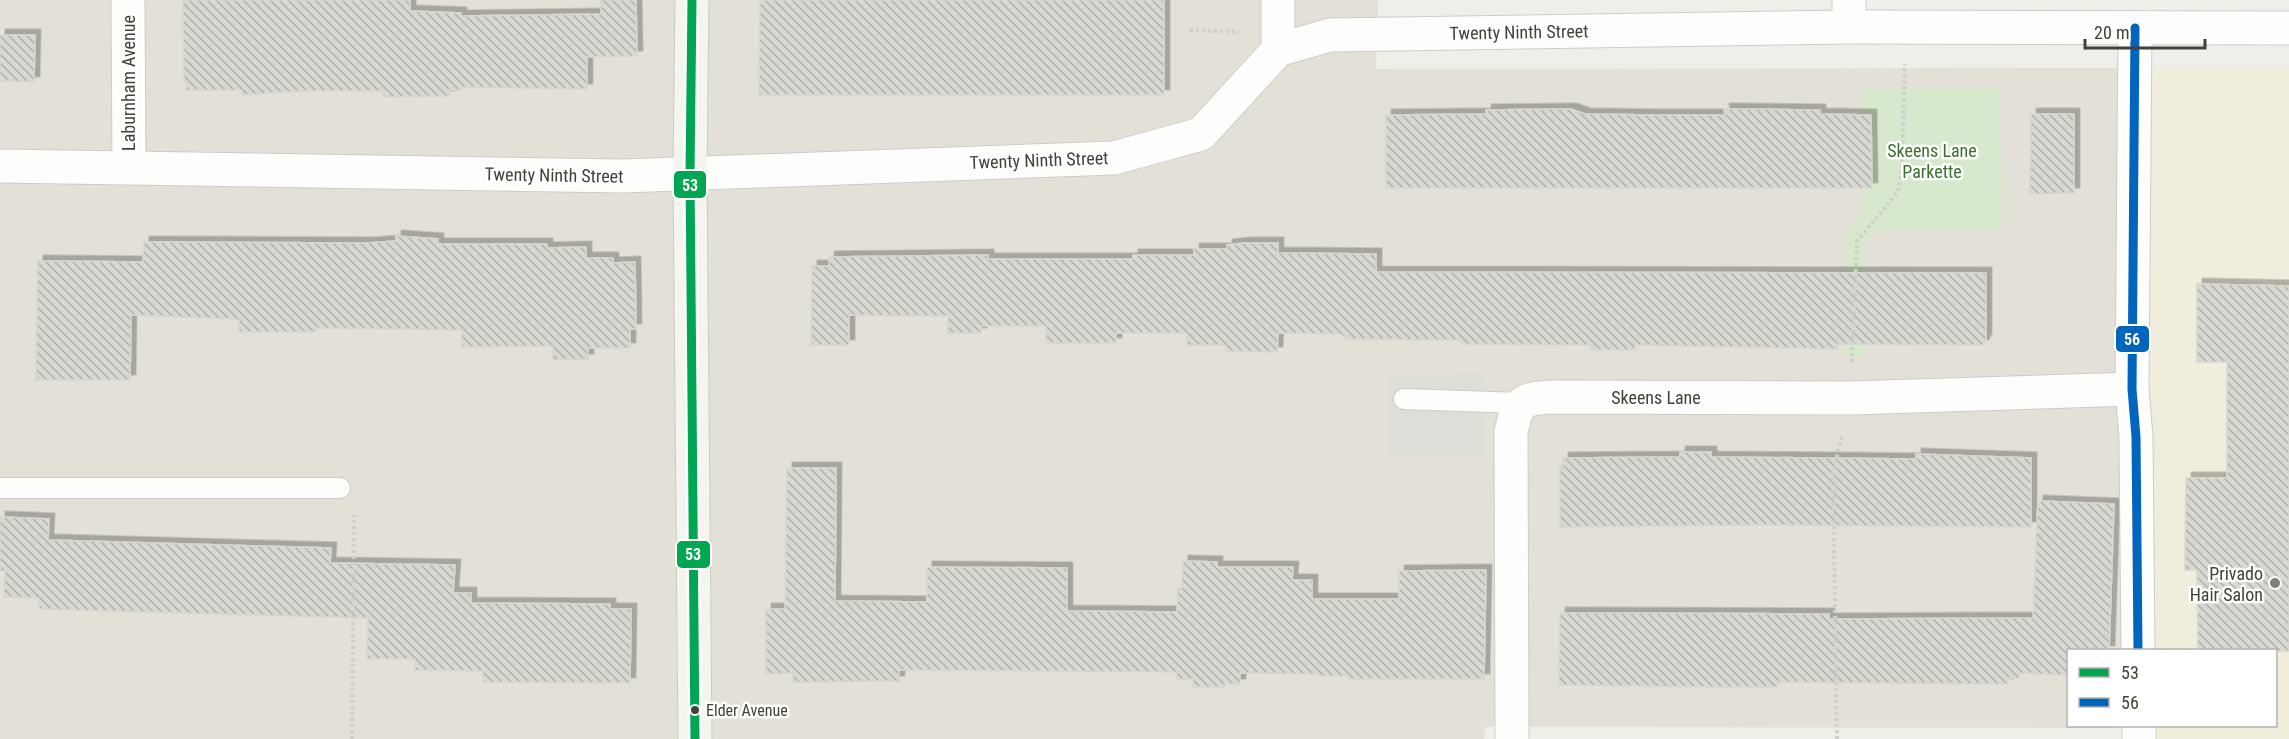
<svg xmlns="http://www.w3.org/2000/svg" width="2289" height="739" viewBox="0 0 2289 739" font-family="'Roboto Condensed',sans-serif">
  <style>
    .residential { fill: #e3e1d7 }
    .commercial { fill: #f1eddd }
    .green { fill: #d7e8cc }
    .parking { fill: #deded9 }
    .building { fill: url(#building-back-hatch); stroke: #d7d6d0; stroke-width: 1.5; filter: url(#shadow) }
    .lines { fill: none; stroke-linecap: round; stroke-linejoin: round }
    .lane-casing { stroke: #cdccc7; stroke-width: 22 }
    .street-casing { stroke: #cdccc7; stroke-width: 35 }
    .secondary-casing { stroke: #cdccc1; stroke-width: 35 }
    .path { stroke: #d0cfcb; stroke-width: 4; stroke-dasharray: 3 3; stroke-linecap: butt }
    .lane { stroke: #fdfdfc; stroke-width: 20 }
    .street { stroke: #fdfdfc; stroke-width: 33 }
    .secondary { stroke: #f5f5ef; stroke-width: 33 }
    .bus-1-casing { stroke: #fff; stroke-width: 14 }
    .bus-2-casing { stroke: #fff; stroke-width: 14 }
    .bus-1 { stroke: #00a651; stroke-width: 9 }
    .bus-2 { stroke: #0065bd; stroke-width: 9 }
    .poi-dot { fill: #807e75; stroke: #fff; stroke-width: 2 }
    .bus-dot { fill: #444136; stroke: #fff; stroke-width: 2 }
    .labels { text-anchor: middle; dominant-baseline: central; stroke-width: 5; stroke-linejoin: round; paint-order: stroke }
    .bus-label { font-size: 16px; fill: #444136; stroke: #fff; text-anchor: start }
    .street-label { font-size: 18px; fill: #444136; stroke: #fff }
    .park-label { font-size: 18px; fill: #3c702f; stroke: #fff }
    .poi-label { font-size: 18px; fill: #444136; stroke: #fff; text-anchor: end }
    .line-badge { stroke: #fff; stroke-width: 2 }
    .badge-label { font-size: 16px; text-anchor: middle; font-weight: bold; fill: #fff }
  </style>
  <defs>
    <pattern id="building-back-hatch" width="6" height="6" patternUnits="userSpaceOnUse" patternTransform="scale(1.5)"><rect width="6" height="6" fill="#d8d8d2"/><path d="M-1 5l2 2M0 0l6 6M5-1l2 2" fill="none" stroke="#b1b1ab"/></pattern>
    <filter id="shadow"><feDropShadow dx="5.5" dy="-5.5" stdDeviation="0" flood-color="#0004"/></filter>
  </defs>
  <rect width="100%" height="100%" fill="#efefea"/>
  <polygon class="residential" points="0,0 1378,0 1376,69 2118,68 2133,461 2132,650 2068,650 2068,726 2132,728 1485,727 1484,739 0,739"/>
  <polygon class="commercial" points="2289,67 2289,739 2132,739 2132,726 2276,726 2276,650 2132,650 2133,461 2118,68"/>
  <polygon class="green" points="2000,88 2001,230 1877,230 1863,245 1863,356 1845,355 1845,230 1864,212 1864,89"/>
  <polygon class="parking" points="1483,373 1483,455 1389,456 1388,374"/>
  <g class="building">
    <polygon points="183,0 410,0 410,11 461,13 461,16 601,14 601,0 636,0 637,56 587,57 587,89 461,87 461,90 449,90 449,96 383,97 383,91 300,91 242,95 242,90 186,90 187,81 184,81"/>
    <polygon points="760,0 1164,0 1164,95 759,95"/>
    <polygon points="0,35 35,35 34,82 0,81"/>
    <polygon points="1571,109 1585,114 1654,115 1725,115 1724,109 1820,110 1820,114 1871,115 1872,188 1386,188 1386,115 1486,114 1486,110"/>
    <polygon points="2031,114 2074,114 2074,193 2030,194"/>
    <polygon points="396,236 438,239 438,244 547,244 547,248 586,247 586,258 613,258 613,263 635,262 636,329 630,329 630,348 588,348 588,359 553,360 553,346 462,347 462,330 316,328 316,332 239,332 239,320 236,319 131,315 130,380 36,380 38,261 143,262 144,242 368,243 396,241"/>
    <polygon points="1245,243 1278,243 1278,253 1376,254 1376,272 1986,273 1986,339 1983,345 1837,344 1838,349 1635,345 1635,350 1591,350 1591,345 1461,344 1461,340 1348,339 1340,334 1278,333 1277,352 1226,351 1226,345 1187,345 1187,333 1116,333 1116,343 1046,343 1046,326 981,326 981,333 948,333 948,316 849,315 849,345 811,345 812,266 829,266 829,257 988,255 988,259 1133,259 1133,255 1194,255 1194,249 1227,249 1227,245"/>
    <polygon points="2197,284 2289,286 2289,651 2198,651 2197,570 2185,570 2186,478 2227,478 2227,362 2197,362"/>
    <polygon points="1680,452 1711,452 1711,457 1916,459 1916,454 2031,458 2031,527 1759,525 1560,527 1560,465 1563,465 1563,458 1680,457"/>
    <polygon points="787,468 836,468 835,601 927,602 927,567 1067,568 1067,611 1177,612 1178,588 1182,588 1183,561 1217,562 1217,567 1293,567 1292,580 1312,580 1312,599 1399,599 1399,571 1486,570 1484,679 1349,679 1349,676 1319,676 1319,674 1240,673 1240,684 1225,684 1225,687 1193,687 1193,679 1177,679 1177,672 899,670 899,681 793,682 793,673 766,674 766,609 785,609"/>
    <polygon points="2038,501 2114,504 2109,651 2068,651 2068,675 2019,673 2019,678 2007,678 2008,684 1777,682 1777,687 1721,687 1559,685 1560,613 1829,614 1829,619 2033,618"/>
    <polygon points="0,517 49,519 48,540 331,548 330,563 455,565 453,593 471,593 471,603 610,604 610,609 631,609 630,683 483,682 483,671 415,670 415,659 367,659 368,618 39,609 39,598 4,597 5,571 0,571"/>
  </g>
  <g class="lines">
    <defs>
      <g id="lane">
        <polyline points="1404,399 1521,403"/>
        <polyline points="0,488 340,488"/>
      </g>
      <g id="street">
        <polyline points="128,0 129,166"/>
        <polyline points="1849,0 1849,27"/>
        <polyline points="2135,28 2132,389 2136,437 2138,650"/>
        <polyline points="1278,50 1278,0"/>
        <polyline points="0,166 623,176 1114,158 1201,134 1278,50 1330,35 1849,27 2289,28"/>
        <polyline points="2139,726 2139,739"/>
        <path d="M 1512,739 L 1511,432 C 1518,401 1520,399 1552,397 L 1851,398 L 2132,389"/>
      </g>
      <polyline id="secondary" points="692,0 690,174 695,739"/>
    </defs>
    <use href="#lane" class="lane-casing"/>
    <use href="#street" class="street-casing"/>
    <use href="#secondary" class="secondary-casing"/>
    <g class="path">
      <polyline points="1190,30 1239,32"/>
      <polyline points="1852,362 1857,241 1898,192 1902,169 1905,64"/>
      <polyline points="352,739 354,515"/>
      <polyline points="1837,739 1833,474 1842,435"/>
    </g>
    <use href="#lane" class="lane"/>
    <use href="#street" class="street"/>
    <use href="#secondary" class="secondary"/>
    <defs>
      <polyline id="bus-1" points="692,0 690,174 695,739"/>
      <polyline id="bus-2" points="2135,28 2132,389 2136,437 2138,650"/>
    </defs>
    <use href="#bus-1" class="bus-1-casing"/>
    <use href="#bus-2" class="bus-2-casing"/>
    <use href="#bus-1" class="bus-1"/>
    <use href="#bus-2" class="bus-2"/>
  </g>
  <circle class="poi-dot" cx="2275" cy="583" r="6"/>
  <circle class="bus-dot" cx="695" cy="710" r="5"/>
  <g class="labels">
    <g class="bus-label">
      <text x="706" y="710">Elder Avenue</text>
    </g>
    <g class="street-label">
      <text transform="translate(1519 32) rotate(-1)">Twenty Ninth Street</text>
      <text transform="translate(128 83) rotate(-90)">Laburnham Avenue</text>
      <text transform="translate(1039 160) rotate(-2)">Twenty Ninth Street</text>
      <text transform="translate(554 175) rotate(1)">Twenty Ninth Street</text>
      <text x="1656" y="397">Skeens Lane</text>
    </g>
    <g class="park-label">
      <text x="1932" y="150">Skeens Lane<tspan x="1932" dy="21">Parkette</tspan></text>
    </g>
    <g class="poi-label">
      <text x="2263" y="573">Privado<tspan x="2263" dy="21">Hair Salon</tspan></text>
    </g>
  </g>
  <g class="line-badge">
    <rect x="673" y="170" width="34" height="29" rx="6" fill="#00a651"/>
    <rect x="2115" y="325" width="35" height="28" rx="6" fill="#0065bd"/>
    <rect x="676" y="540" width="35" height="29" rx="6" fill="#00a651"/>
  </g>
  <g class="badge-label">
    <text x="690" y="191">53</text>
    <text x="2132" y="345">56</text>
    <text x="693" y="560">53</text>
  </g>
  <rect x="2067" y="649" width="210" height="78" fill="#ffffff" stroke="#b4b3af" stroke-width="1.5"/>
  <rect x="2079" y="668" width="30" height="9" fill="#00a651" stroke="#b4b3af" stroke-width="1.5"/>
  <text x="2121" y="679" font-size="18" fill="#444136">53</text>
  <rect x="2079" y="698" width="30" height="9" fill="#0065bd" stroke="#b4b3af" stroke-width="1.5"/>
  <text x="2121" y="709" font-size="18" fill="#444136">56</text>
  <path d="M2085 39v9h120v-9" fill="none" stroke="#444136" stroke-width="3"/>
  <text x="2094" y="39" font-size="18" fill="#444136" stroke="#ffffff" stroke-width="4.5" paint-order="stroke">20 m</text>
</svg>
